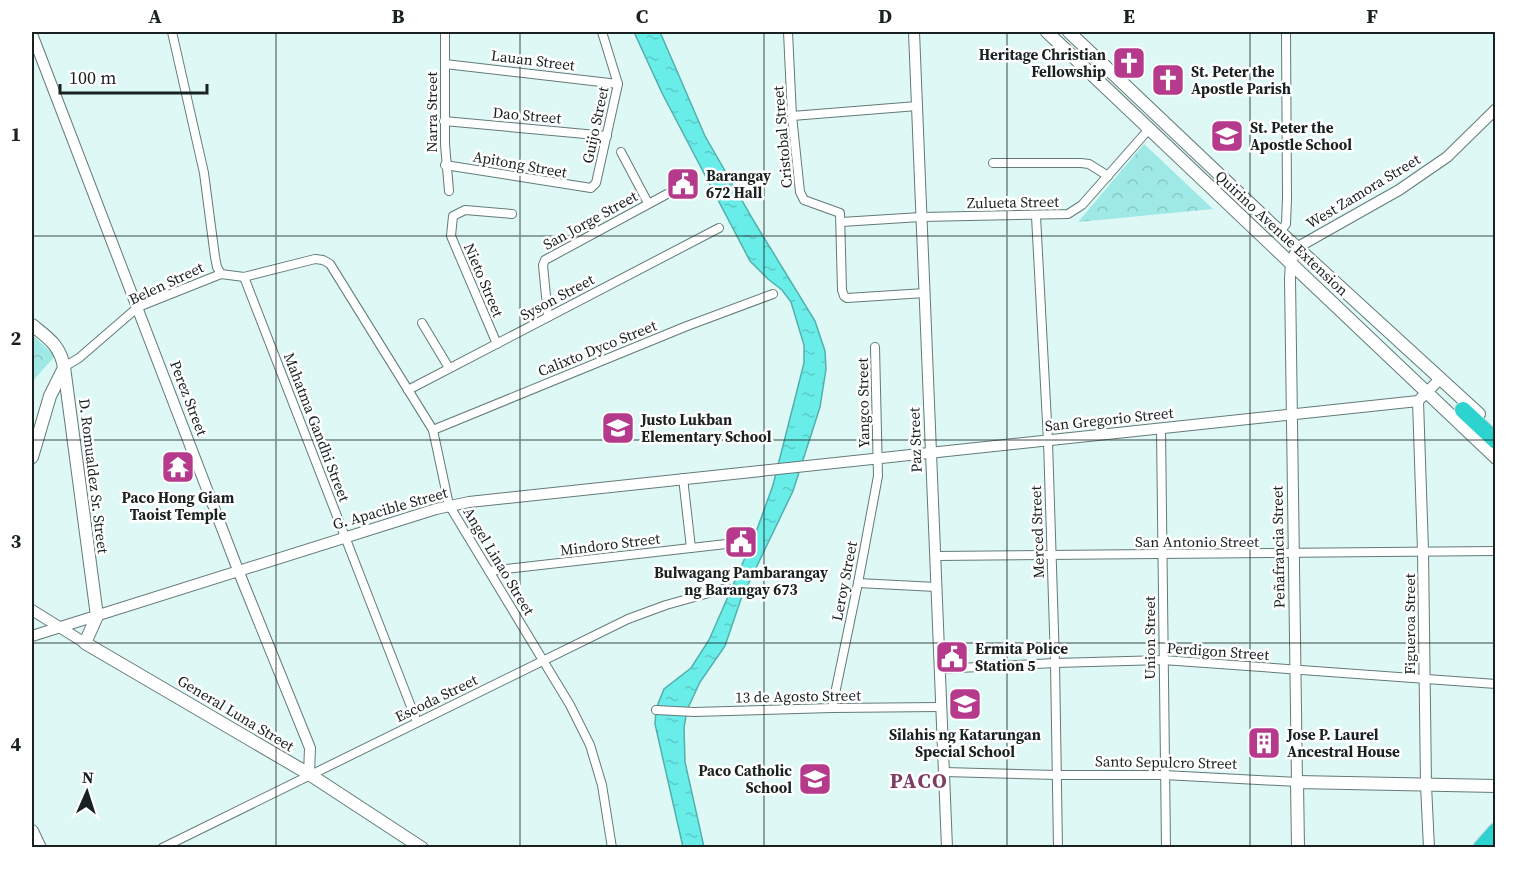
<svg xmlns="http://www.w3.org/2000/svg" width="1527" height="879" viewBox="0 0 1527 879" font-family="'Source Serif 4',serif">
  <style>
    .park { fill: url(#park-crowns) }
    .water { fill: url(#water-ripples); stroke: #51b0ad; stroke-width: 1.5 }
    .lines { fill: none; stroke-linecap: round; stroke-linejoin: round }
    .minor-casing { stroke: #637a79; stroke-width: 10 }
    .tertiary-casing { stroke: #637a79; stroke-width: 12 }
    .secondary-casing { stroke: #637a79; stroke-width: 14 }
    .motorway-casing { stroke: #d6d7d7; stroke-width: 18 }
    .minor { stroke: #fff; stroke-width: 8 }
    .tertiary { stroke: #fff; stroke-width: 10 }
    .secondary { stroke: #fff; stroke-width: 12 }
    .motorway { stroke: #2dd4cf; stroke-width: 16 }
    .grid { fill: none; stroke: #192221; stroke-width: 1.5; stroke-opacity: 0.55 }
    .labels { text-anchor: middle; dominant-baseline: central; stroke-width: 5; stroke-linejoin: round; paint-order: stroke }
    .poi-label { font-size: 15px; font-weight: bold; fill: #192221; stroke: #fff; text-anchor: start }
    .street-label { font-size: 15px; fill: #192221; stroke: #fff }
    .district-label { font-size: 21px; font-weight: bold; letter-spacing: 1.5px; fill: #7d3e65; stroke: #fff }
    .neatline { fill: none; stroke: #192221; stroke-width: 2 }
    .grid-label { font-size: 20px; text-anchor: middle; font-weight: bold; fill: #192221 }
  </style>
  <defs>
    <pattern id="park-crowns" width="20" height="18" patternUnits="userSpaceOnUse" patternTransform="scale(1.5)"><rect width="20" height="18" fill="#9ee9e5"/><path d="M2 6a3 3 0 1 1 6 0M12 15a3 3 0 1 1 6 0" fill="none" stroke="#88c8c4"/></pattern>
    <pattern id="water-ripples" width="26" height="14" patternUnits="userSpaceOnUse" patternTransform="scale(1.5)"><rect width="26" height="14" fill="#69ede9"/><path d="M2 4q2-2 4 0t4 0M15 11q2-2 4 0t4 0" fill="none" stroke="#5acbc8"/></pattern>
  </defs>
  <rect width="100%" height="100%" fill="#def8f6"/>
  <g class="park">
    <polygon points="1144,144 1213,209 1078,222"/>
    <polygon points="32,335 52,353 54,357 32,382"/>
  </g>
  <polygon class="water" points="634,32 660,32 705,136 755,223 815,321 825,351 826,369 820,407 793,491 741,599 725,646 700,682 687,710 684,728 685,762 704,847 683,847 655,724 656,709 664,689 691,668 709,640 755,535 773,485 804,363 804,345 791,302 782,290 768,279 750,261 662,93"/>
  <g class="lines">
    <defs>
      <g id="minor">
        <polyline points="172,32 204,173 215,257 217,267 221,274"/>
        <polyline points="445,32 445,144 449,191"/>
        <polyline points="788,32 792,116 800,192 804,200 840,213 842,290 844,296 847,298 925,293"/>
        <polyline points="445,64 618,84"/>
        <polyline points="792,116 917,106"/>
        <polyline points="444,121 607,136"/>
        <polyline points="621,152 648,203"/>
        <polyline points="993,163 1081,163 1089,164 1108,176"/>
        <polyline points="445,165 591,188 596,183 618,84 602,32"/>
        <polyline points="1036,216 1048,441 1055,663 1058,848"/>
        <polyline points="841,222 921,217 1068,214 1082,205 1149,129"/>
        <polyline points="1280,232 1286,224 1287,198 1286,32"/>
        <polyline points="244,277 417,722"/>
        <polyline points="548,317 543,265 545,260 667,194"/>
        <polyline points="422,323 449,368"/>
        <polyline points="497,344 451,236 453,216 465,210 512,214"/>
        <polyline points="64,367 79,358 138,307 221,274 244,277 315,259 323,260 330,264 433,430 449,505 570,705 590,745 602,785 612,848"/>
        <polyline points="408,390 719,228"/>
        <polyline points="1161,429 1166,848"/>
        <polyline points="433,430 687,326 773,294"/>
        <polyline points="683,478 691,548"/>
        <polyline points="935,556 1496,551"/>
        <polyline points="489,571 735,543"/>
        <polyline points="858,583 936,587"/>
        <polyline points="939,669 1055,663 1163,660 1496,684"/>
        <polyline points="832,708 858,583 878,476 875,347"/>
        <polyline points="656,710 694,712 832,708 940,707"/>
        <polyline points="944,772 1058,775 1164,775 1297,782"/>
        <polyline points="162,848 628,619 666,605 727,588"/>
      </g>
      <g id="tertiary">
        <polyline points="914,32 947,848"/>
        <polyline points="32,34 238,570 310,748 309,774"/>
        <polyline points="1418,401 1423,551 1426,785 1429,848"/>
        <polyline points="32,610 85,643"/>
        <polyline points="32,636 436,509 469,502 1418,401 1441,378"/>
        <polyline points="1297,782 1290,278 1291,262 1298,247 1399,190 1447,157 1496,109"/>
      </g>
      <g id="secondary">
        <polyline points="1047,32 1496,458"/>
        <polyline points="1069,32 1280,232 1479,414"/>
        <path d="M 32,325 C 48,338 60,345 64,367 L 97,616 L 85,643 L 309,774 L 422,848"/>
        <polyline points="32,457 50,396 64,368"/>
        <polyline points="32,831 40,848"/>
        <polyline points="1298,848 1297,782 1496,786"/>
      </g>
      <g id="motorway">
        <polyline points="1463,410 1496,441"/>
        <polyline points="1481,848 1496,831"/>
      </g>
    </defs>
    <use href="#minor" class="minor-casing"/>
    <use href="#tertiary" class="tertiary-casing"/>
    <use href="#secondary" class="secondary-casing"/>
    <use href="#motorway" class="motorway-casing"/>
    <use href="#minor" class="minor"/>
    <use href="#tertiary" class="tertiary"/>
    <use href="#secondary" class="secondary"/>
    <use href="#motorway" class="motorway"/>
  </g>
  <path class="grid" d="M 276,32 L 276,848M 520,32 L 520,848M 764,32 L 764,848M 1007,32 L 1007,848M 1250,32 L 1250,848M 32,236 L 1496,236M 32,440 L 1496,440M 32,643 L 1496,643"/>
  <defs>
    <symbol id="church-square" viewBox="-11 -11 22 22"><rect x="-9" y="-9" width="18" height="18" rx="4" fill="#b53a8c" stroke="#fff"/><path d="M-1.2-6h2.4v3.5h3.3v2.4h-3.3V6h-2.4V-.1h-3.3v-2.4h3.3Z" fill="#fff"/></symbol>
    <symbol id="school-square" viewBox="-11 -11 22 22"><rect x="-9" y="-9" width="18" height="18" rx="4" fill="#b53a8c" stroke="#fff"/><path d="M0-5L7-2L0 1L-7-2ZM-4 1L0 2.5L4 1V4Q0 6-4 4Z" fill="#fff"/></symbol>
    <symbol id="civic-square" viewBox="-11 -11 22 22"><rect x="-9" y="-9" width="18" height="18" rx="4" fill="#b53a8c" stroke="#fff"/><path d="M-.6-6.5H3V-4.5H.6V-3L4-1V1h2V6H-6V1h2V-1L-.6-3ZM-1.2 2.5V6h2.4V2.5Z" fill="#fff"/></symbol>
    <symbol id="temple-square" viewBox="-11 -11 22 22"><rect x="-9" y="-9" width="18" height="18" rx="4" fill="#b53a8c" stroke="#fff"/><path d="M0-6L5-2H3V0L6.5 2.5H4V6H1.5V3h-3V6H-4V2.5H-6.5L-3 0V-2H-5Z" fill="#fff"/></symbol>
    <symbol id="building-square" viewBox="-11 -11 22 22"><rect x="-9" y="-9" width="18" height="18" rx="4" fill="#b53a8c" stroke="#fff"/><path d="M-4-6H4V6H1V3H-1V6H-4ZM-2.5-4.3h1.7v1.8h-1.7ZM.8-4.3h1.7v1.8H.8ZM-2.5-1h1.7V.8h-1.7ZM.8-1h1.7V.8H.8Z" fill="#fff"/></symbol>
  </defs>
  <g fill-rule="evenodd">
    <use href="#church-square" x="1110" y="44" width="38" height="38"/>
    <use href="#church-square" x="1149" y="61" width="38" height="38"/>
    <use href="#school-square" x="1208" y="117" width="38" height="38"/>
    <use href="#civic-square" x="664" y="165" width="38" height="38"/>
    <use href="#school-square" x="599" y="409" width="38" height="38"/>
    <use href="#temple-square" x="159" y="448" width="38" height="38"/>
    <use href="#civic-square" x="722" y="523" width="38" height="38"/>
    <use href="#civic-square" x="933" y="638" width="38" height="38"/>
    <use href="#school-square" x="946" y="685" width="38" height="38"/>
    <use href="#building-square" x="1245" y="724" width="38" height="38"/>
    <use href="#school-square" x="796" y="760" width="38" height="38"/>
  </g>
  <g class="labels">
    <g class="poi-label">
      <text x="1106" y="54" text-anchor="end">Heritage Christian<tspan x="1106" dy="17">Fellowship</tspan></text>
      <text x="1191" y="71">St. Peter the<tspan x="1191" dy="17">Apostle Parish</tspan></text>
      <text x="1250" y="127">St. Peter the<tspan x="1250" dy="17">Apostle School</tspan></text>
      <text x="706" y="175">Barangay<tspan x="706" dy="17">672 Hall</tspan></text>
      <text x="641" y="419">Justo Lukban<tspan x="641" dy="17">Elementary School</tspan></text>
      <text x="178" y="497" text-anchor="middle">Paco Hong Giam<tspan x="178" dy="17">Taoist Temple</tspan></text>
      <text x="741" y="572" text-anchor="middle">Bulwagang Pambarangay<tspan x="741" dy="17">ng Barangay 673</tspan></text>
      <text x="975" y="648">Ermita Police<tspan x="975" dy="17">Station 5</tspan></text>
      <text x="965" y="734" text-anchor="middle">Silahis ng Katarungan<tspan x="965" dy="17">Special School</tspan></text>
      <text x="1287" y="734">Jose P. Laurel<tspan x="1287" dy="17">Ancestral House</tspan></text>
      <text x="792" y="770" text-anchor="end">Paco Catholic<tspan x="792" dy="17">School</tspan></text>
    </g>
    <g class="street-label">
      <text transform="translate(533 60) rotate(7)">Lauan Street</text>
      <text transform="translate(431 112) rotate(-90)">Narra Street</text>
      <text transform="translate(527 115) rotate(5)">Dao Street</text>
      <text transform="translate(595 125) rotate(-78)">Guijo Street</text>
      <text transform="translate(782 137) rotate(-95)">Cristobal Street</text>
      <text transform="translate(520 164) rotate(10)">Apitong Street</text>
      <text transform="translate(1363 191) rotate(-31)">West Zamora Street</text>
      <text transform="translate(1013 202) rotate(-1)">Zulueta Street</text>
      <text transform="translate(590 220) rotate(-29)">San Jorge Street</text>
      <text transform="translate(1282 233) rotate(43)">Quirino Avenue Extension</text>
      <text transform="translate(484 280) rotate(67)">Nieto Street</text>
      <text transform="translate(166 283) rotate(-25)">Belen Street</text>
      <text transform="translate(557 297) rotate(-28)">Syson Street</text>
      <text transform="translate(597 348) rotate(-22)">Calixto Dyco Street</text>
      <text transform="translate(189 398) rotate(69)">Perez Street</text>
      <text transform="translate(863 403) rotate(-91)">Yangco Street</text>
      <text transform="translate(1109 419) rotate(-6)">San Gregorio Street</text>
      <text transform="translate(317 427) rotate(69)">Mahatma Gandhi Street</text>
      <text transform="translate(915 440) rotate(-92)">Paz Street</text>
      <text transform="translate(94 476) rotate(83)">D. Romualdez Sr. Street</text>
      <text transform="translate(390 508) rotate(-16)">G. Apacible Street</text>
      <text transform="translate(1037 532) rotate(-92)">Merced Street</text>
      <text x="1197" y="541">San Antonio Street</text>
      <text transform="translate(610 544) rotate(-7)">Mindoro Street</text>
      <text transform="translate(1278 547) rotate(-91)">Peñafrancia Street</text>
      <text transform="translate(499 561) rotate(59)">Angel Linao Street</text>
      <text transform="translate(844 581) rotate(-79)">Leroy Street</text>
      <text transform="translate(1409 624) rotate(-90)">Figueroa Street</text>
      <text transform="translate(1149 638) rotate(-90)">Union Street</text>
      <text transform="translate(1218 651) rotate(4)">Perdigon Street</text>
      <text transform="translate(798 696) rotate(-1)">13 de Agosto Street</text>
      <text transform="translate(436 698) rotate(-26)">Escoda Street</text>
      <text transform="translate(236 713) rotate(31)">General Luna Street</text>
      <text transform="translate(1166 762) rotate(1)">Santo Sepulcro Street</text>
    </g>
    <g class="district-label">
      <text x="919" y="780">PACO</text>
    </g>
  </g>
  <rect width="1527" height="879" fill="none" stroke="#ffffff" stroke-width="66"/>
  <g transform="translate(87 792) rotate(3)" stroke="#ffffff" stroke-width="4.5" paint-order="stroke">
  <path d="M0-4.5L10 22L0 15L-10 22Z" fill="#192221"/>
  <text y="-9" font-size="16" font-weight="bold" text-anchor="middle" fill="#192221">N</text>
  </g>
  <path d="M60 84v9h147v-9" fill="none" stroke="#192221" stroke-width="3"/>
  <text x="69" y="84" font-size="18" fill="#192221" stroke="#ffffff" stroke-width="4.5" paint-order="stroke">100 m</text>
  <rect x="33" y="33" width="1461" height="813" class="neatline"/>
  <g class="grid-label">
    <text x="155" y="23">A</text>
    <text x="398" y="23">B</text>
    <text x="642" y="23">C</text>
    <text x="885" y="23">D</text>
    <text x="1129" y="23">E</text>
    <text x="1372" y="23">F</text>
    <text x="16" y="141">1</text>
    <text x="16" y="345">2</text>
    <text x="16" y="548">3</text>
    <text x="16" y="751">4</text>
  </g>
</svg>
